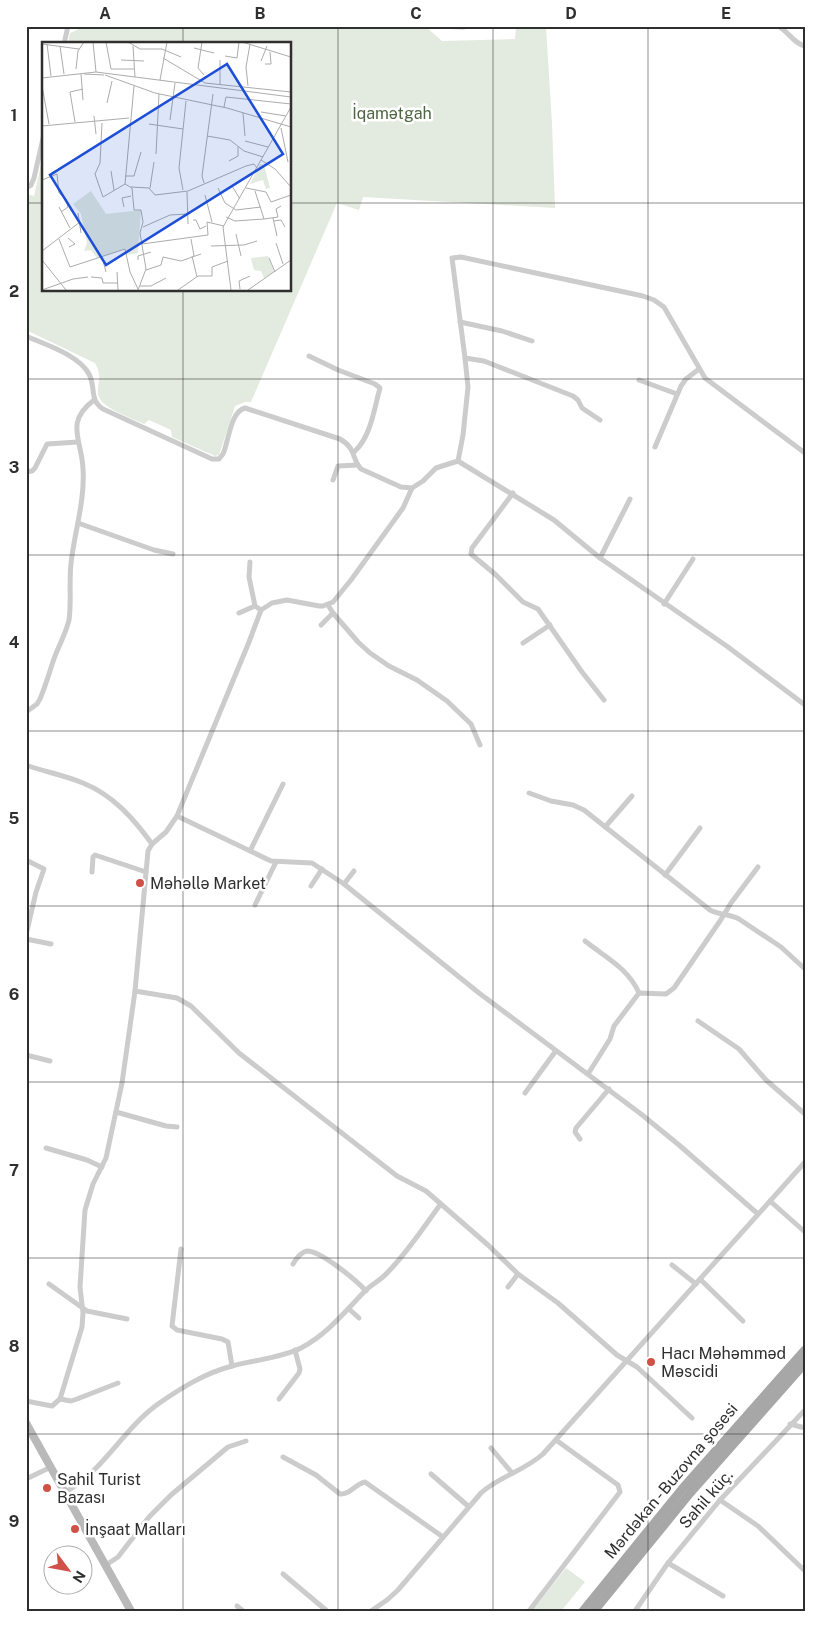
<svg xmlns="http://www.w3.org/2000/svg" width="831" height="1637" viewBox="0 0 831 1637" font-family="'Public Sans',sans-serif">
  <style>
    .green { fill: #e3eadf }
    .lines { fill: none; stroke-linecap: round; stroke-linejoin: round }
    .street { stroke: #ccc; stroke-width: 5 }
    .secondary { stroke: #b9b9b9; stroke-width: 8 }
    .primary { stroke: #a7a7a7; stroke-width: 9 }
    .grid { fill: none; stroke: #2f2f2f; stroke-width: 1; stroke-opacity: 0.55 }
    .poi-dot { fill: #d05147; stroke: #fff; stroke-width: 2 }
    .labels { text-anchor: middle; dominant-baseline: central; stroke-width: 5; stroke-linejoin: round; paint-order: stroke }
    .park-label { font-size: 16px; fill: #4d6542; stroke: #fff }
    .poi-label { font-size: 16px; fill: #2f2f2f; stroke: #fff; text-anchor: start }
    .street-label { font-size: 16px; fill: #2f2f2f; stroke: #fff }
    .inset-road { fill: none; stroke: #acacac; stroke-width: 1 }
    .view { fill: #1d4ed8; fill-opacity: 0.15; stroke: #1d4ed8; stroke-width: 2.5 }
    .inset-edge { fill: none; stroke: #2f2f2f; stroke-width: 2.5 }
    .neatline { fill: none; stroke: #2f2f2f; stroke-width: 2 }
    .grid-label { font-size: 16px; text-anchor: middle; font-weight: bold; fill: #2f2f2f }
  </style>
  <rect width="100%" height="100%" fill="#fff"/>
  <g class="green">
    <path d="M 80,26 L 425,26 L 442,41 L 515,39 L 516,28 L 546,28 L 552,123 L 555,208 L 363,197 L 359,210 L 337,203 L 251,402 L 245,402 L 235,406 L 219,455 L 215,456 L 172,437 L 171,430 L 149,420 L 144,424 C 132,418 100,408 98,394 C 97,381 103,378 95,363 L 26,330 L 26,194 L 34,196 L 44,151 L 44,290 L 290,290 L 290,44 L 68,44 L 70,33 L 79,29 Z"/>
    <polygon points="566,1568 585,1582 561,1611 532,1611"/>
  </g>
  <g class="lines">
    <g class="street">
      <polyline points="434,26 464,27"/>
      <path d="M 778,26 C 788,31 794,44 805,46"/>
      <polyline points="64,44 68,26"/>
      <polyline points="26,188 31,185 34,178 44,134"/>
      <polyline points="460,322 502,331 532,341"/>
      <path d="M 26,336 C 46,345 79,355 89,374 C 96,387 89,400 103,409 L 212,459 L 219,459 L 223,454 C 229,441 230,412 245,408 L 340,439 C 357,449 351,458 361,469 L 401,487 L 412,488 L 423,481 L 436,468 L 458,461"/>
      <path d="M 309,356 L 338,370 L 375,384 L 380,388 C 374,409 371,437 354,452"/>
      <polyline points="465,358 484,361 573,396 578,400 582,408 600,420"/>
      <polyline points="639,380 677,394"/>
      <polyline points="655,447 681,386 686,379 699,369"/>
      <polyline points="458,461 463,435 468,387 465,358 452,258 461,257 643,296 654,300 664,307 705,378 805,453"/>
      <polyline points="458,461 554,520 600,558 728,647 805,705"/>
      <polyline points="26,472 32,471 35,468 47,444 78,442"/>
      <polyline points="333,480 338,466 358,465"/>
      <polyline points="513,493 472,548 471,554 496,575 523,602 538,609 582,672 604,700"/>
      <polyline points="78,523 154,550 173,554"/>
      <polyline points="600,558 630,499"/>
      <polyline points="250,562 249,577 255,606 261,610"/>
      <polyline points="664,604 693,559"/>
      <polyline points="328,605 333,613 358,642 370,653 389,666 417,680 447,701 471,724 480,745"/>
      <polyline points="239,613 255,606"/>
      <polyline points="321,625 333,613"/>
      <polyline points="523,643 550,625"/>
      <path d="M 26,712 L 37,704 L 40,699 C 46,685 50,670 55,656 C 60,643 66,633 69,620 C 72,599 68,577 72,556 C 76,527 85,498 83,469 C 82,439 64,423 94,400"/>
      <path d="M 26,765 C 45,772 64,775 83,783 C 113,795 134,819 152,844"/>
      <path d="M 529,793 L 551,801 L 573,805 L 584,810 L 710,910 C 719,915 730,914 739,919 L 781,947 L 805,969"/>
      <polyline points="177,816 271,861 312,863 344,884 479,993 641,1114 679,1145 758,1214"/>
      <polyline points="605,827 632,796"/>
      <polyline points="250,851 283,784"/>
      <polyline points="26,860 44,869 36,892 26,935"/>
      <polyline points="92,872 93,857 95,855 146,872"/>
      <polyline points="665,875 700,828"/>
      <polyline points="344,884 354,871"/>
      <polyline points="311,886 322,869"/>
      <polyline points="255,905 276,862"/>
      <polyline points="26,939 51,944"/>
      <path d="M 585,941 C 605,957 628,968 639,993"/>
      <polyline points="135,991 177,998 191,1006 239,1053 397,1176 426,1191 488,1245 518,1274 558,1303 617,1355 637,1367 692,1418"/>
      <polyline points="698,1021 739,1049 766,1080 805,1114"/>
      <polyline points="26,1055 50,1061"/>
      <polyline points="588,1074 610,1039 614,1026 639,993 666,994 674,988 720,921 731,903 758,867"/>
      <polyline points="525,1093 555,1052"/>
      <polyline points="116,1112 166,1126 177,1127"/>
      <polyline points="580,1139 575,1132 576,1128 609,1089"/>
      <polyline points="46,1148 87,1160 102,1167"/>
      <polyline points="770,1201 805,1232"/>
      <polyline points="181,1249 172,1326 177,1330 222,1339 228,1342 232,1366"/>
      <path d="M 293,1264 C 296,1259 301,1252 307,1251 C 321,1251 356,1280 366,1291"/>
      <polyline points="672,1265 696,1284"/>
      <polyline points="700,1279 743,1321"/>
      <polyline points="49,1284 87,1311 127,1319"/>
      <polyline points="508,1287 518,1274"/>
      <polyline points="349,1309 359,1318"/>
      <polyline points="60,1399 71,1401 77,1399 118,1383"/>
      <polyline points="279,1399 299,1373 300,1369 295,1350"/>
      <polyline points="26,1401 52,1406 60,1399 82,1327 83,1313 80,1287 85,1210 93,1184 106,1158 122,1083 135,991 148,851 152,844 166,832 177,816 249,642 261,610 272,603 287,600 319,606 323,606 333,602 351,580 403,508 412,488"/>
      <polyline points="790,1424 805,1428"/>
      <polyline points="491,1448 512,1473"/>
      <path d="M 283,1457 L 316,1475 L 340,1494 C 350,1495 355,1484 365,1482 L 443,1537"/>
      <polyline points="431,1474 468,1506"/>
      <polyline points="26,1479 51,1467"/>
      <path d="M 65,1492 C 103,1472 123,1429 158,1404 C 181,1388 205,1373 232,1366 C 254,1360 281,1358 301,1348 C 326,1335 345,1312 363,1293 C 370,1285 380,1281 387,1273 C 407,1253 423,1228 440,1205"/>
      <polyline points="720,1500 758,1526 805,1571"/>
      <polyline points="668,1563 723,1596"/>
      <polyline points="106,1565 118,1557 149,1517 171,1495 228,1447 246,1441"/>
      <polyline points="283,1574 327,1611"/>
      <polyline points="237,1606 243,1611"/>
      <path d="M 371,1611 L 387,1600 L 398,1590 L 481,1493 C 500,1476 524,1471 543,1454 L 805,1162"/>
      <polyline points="529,1611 620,1492 618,1485 556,1440"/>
      <polyline points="635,1611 668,1563 720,1500 805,1410"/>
    </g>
    <polyline class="secondary" points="26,1423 131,1611"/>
    <g class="primary">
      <polyline points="583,1611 683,1488 805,1350"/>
      <polyline points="594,1611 690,1493 805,1363"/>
    </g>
  </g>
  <path class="grid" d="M 183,26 L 183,44M 338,26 L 338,1611M 493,26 L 493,1611M 648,26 L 648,1611M 26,203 L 44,203M 290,203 L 805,203M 183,290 L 183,1611M 26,379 L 805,379M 26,555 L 805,555M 26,731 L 805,731M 26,906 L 805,906M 26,1082 L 805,1082M 26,1258 L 805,1258M 26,1434 L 805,1434"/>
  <g class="poi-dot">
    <circle cx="140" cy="883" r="5"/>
    <circle cx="651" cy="1362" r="5"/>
    <circle cx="47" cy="1488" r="5"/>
    <circle cx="75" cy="1529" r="5"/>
  </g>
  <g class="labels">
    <g class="park-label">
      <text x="392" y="113">İqamətgah</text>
    </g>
    <g class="poi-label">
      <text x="150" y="883">Məhəllə Market</text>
      <text x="661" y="1353">Hacı Məhəmməd<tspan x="661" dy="18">Məscidi</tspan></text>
      <text x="57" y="1479">Sahil Turist<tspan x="57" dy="18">Bazası</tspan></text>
      <text x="85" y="1529">İnşaat Malları</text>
    </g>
    <g class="street-label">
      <text transform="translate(671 1481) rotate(-50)">Mərdəkan - Buzovna şosesi</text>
      <text transform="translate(706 1499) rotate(-49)">Sahil küç.</text>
    </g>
  </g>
  <g transform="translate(42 42)">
    <rect width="249" height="249" fill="#fff"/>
    <path d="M 218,122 L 222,123 L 228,146 L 224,147 L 221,138 L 208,142 ZM 49,149 L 64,172 L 99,168 L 96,211 L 84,213 L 84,207 L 55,216 L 49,208 L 42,209 L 45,201 L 39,172 L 31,162 ZM 226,214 L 232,230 L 222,236 L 219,229 L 212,228 L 209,216 Z" fill="#e3eadf"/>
    <path class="inset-road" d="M 51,0 L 54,30M 64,0 L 69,27 L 92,27M 86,0 L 98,7 L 120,7 L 139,15M 160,0 L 156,26 L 162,33M 200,0 L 249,15M 0,2 L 37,7M 5,2 L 9,34M 18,4 L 22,32M 91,4 L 93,35M 152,6 L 172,11M 183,14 L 195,16 L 197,0M 121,16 L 163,41 L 249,50M 79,18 L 102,19M 219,19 L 225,4M 223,22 L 229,22 L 228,10M 34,27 L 36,9 L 42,0M 39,32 L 41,58M 42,32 L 62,33M 63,33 L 113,51 L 185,66 L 249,85M 0,36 L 54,30 L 249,55M 118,38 L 125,0M 178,43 L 178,18M 0,44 L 7,82M 206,44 L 204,25 L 208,2M 65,61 L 70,39M 182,65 L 184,55 L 249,62M 219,70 L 244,74M 201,71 L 203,94M 52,74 L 54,92M 128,78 L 133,41M 33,80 L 28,50 L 41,47M 60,81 L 58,121 L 53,132 L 61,155 L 83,142M 107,82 L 141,87M 0,84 L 87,76M 239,86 L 246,120M 165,94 L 188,98 L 202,109 L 221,115M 203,99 L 226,105M 114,112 L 117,52M 219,118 L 233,127 L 249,145M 187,119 L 196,114 L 196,105M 69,129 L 72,148M 83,134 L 92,134 L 99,110M 0,138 L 15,132 L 17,151 L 24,157 L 26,165 L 19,170M 162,141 L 160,134 L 171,52M 83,142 L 90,146 L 92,168 L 99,168 L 101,180 L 98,191 L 104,227 L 96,248M 83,142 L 92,44M 190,144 L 198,157M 89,145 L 107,146 L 113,153 L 146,149 L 204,124 L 212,122 L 215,126M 108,146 L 112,120M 176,146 L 183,161 L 194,168 L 219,165M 204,146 L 224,150 L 229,160 L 249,153M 141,148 L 137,126 L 144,59M 145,150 L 146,182M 163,153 L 170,180M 17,165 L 28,186M 82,165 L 80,156 L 89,154M 36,171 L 39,191M 184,175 L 193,179 L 222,177 L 213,149M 231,176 L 235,194M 222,177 L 236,175 L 234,167 L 239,164M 151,178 L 154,178 L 158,187 L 164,184M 232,179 L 239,178 L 243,185M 101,185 L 128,173 L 146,172M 194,192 L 199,214M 26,196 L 33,202 L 27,205M 17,197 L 28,225 L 83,207 L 88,230 L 96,247M 149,197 L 152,214M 234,201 L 241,222M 100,202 L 166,193 L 165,180 L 182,184M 169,204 L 202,203 L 215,199M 0,209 L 38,180M 150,214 L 155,235M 60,215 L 64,230M 227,216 L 233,230M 0,218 L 24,248M 96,218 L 96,214 L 109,210M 104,228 L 119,223 L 121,215 L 139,219 L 159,212M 75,230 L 76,248M 49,235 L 60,236 L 61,241 L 76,241M 98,244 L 109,244 L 124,236M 198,247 L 197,239 L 208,234M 0,248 L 31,237 L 46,235M 136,248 L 156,234 L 170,234 L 170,225 L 186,219M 189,248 L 181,185 L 249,65M 206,248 L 249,218"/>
    <path class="view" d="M 185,22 L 241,112 L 64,223 L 8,133 Z"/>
    <rect width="249" height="249" class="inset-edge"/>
  </g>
  <rect width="831" height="1637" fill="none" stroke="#ffffff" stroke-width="55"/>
  <g transform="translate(68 1570) rotate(122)"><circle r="24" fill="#ffffff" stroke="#acacac"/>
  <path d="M0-4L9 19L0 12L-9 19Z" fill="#d05147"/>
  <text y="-8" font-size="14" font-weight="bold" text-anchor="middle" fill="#2f2f2f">N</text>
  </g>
  <rect x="28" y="28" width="776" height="1582" class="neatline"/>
  <g class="grid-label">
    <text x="105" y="19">A</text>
    <text x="260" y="19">B</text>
    <text x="416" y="19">C</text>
    <text x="571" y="19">D</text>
    <text x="726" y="19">E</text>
    <text x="14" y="121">1</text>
    <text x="14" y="297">2</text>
    <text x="14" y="473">3</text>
    <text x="14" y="648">4</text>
    <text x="14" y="824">5</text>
    <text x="14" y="1000">6</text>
    <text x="14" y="1176">7</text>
    <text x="14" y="1352">8</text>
    <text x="14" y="1527">9</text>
  </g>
</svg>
